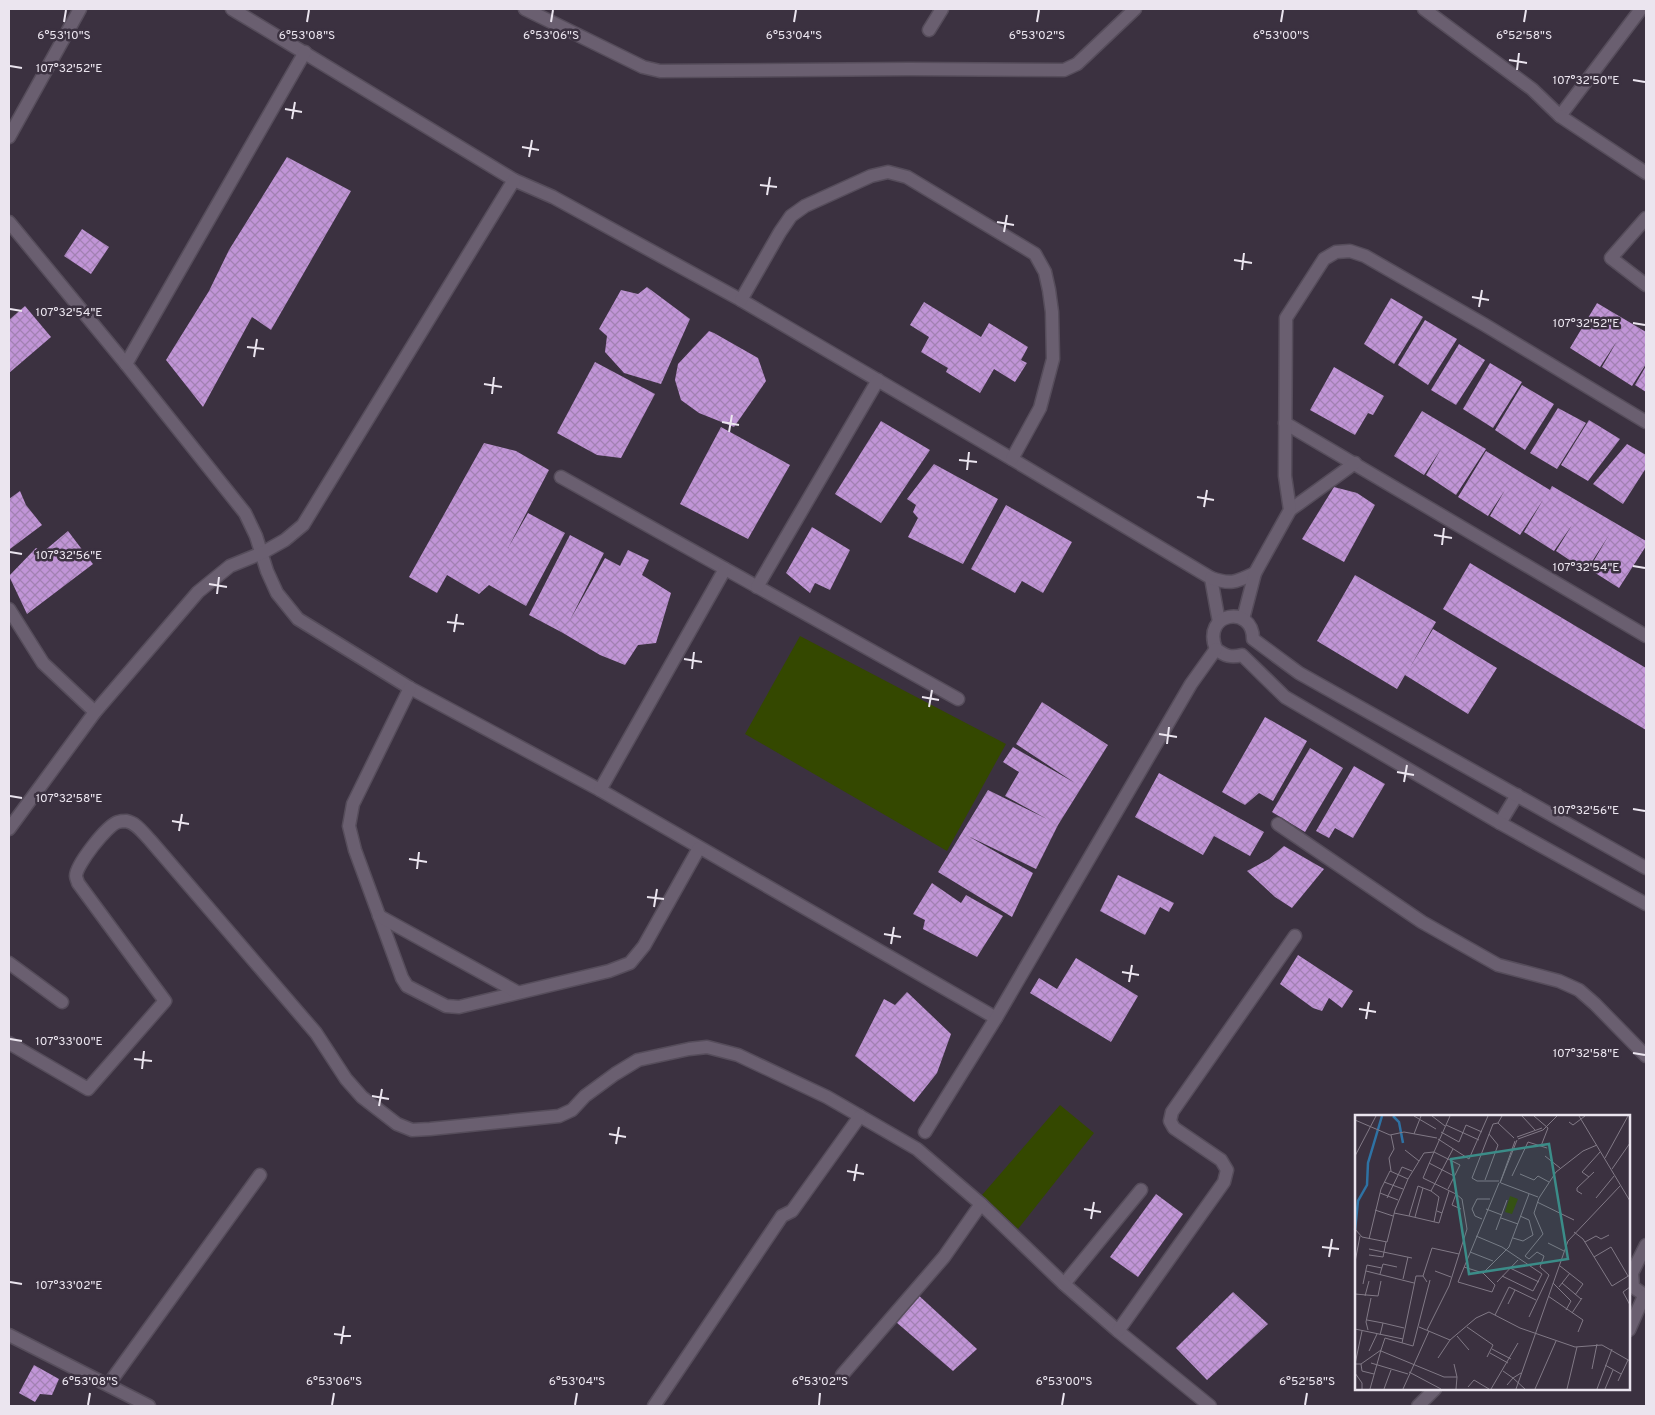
<svg xmlns="http://www.w3.org/2000/svg" width="1655" height="1415" viewBox="0 0 1655 1415" font-family="Overpass,sans-serif">
  <style>
    .park { fill: #344800 }
    .building { fill: url(#building-cross-hatch) }
    .lines { fill: none; stroke-linecap: round; stroke-linejoin: round }
    .lane-casing { stroke: #564d5b; stroke-width: 15 }
    .street-casing { stroke: #564d5b; stroke-width: 15 }
    .lane { stroke: #6a5f70; stroke-width: 12 }
    .street { stroke: #6a5f70; stroke-width: 12 }
    .ticks { fill: none; stroke: #ebe5ef; stroke-width: 2 }
    .inset-river { fill: none; stroke: #2e72a4; stroke-width: 2.5 }
    .inset-road { fill: none; stroke: #817986; stroke-width: 1 }
    .view { fill: #3b8c88; fill-opacity: 0.15; stroke: #3b8c88; stroke-width: 2.5 }
    .inset-edge { fill: none; stroke: #ebe5ef; stroke-width: 2.5 }
    .ticks-label { font-size: 12px; text-anchor: middle; fill: #ebe5ef; stroke: #3b3140; stroke-width: 5; stroke-linejoin: round; paint-order: stroke }
  </style>
  <defs>
    <pattern id="building-cross-hatch" width="8" height="8" patternUnits="userSpaceOnUse" patternTransform="scale(1.25)"><rect width="8" height="8" fill="#c195d7"/><path d="M0 0l8 8M0 8l8-8" fill="none" stroke="#a281b3"/></pattern>
  </defs>
  <rect width="100%" height="100%" fill="#3b3140"/>
  <g class="park">
    <polygon points="800,636 1006,744 947,851 745,734"/>
    <polygon points="1060,1105 1094,1133 1018,1229 982,1195"/>
  </g>
  <g class="building">
    <polygon points="287,157 351,191 271,330 252,317 203,407 166,360 209,291 229,250"/>
    <polygon points="82,229 109,247 91,274 64,256"/>
    <polygon points="647,287 690,319 661,384 624,373 605,352 607,336 599,329 621,290 638,294"/>
    <polygon points="1391,298 1423,317 1394,364 1364,344"/>
    <polygon points="924,302 981,337 989,323 1028,347 1021,360 1027,363 1015,382 994,369 980,393 946,372 948,368 921,352 929,337 910,325"/>
    <polygon points="1597,303 1646,332 1646,364 1632,386 1602,367 1617,341 1600,367 1570,348"/>
    <polygon points="25,306 51,337 9,373 9,320"/>
    <polygon points="1425,320 1457,339 1428,385 1398,365"/>
    <polygon points="709,331 714,333 758,358 766,381 734,427 699,413 681,400 675,380 678,364"/>
    <polygon points="1459,344 1485,360 1456,405 1431,390"/>
    <polygon points="595,362 655,394 621,458 597,455 557,433"/>
    <polygon points="1490,363 1522,382 1493,428 1463,409"/>
    <polygon points="1646,366 1646,392 1635,385"/>
    <polygon points="1334,367 1384,396 1373,415 1368,413 1355,435 1310,410"/>
    <polygon points="1522,385 1554,404 1525,450 1495,430"/>
    <polygon points="1558,408 1586,423 1557,469 1530,453"/>
    <polygon points="1422,411 1486,449 1456,495 1426,475 1441,449 1424,475 1394,456"/>
    <polygon points="1589,420 1620,439 1588,481 1561,465"/>
    <polygon points="881,421 930,450 881,523 835,494"/>
    <polygon points="721,427 790,465 748,539 680,504"/>
    <polygon points="484,443 516,451 549,470 508,548 528,513 565,533 526,606 489,585 479,594 447,575 437,593 409,577"/>
    <polygon points="1627,444 1646,455 1646,468 1623,504 1593,484"/>
    <polygon points="1486,451 1550,490 1552,486 1646,541 1646,546 1619,588 1589,569 1609,535 1586,571 1556,551 1572,525 1554,551 1524,532 1543,500 1520,535 1490,516 1505,490 1488,516 1458,497"/>
    <polygon points="934,464 998,499 963,564 908,537 918,518 913,512 916,505 907,499"/>
    <polygon points="1334,487 1357,493 1375,505 1344,562 1302,539"/>
    <polygon points="20,491 26,505 42,525 10,549 9,499"/>
    <polygon points="1006,505 1072,542 1043,593 1022,581 1015,593 971,569"/>
    <polygon points="812,527 850,550 830,590 815,583 810,593 786,573"/>
    <polygon points="68,531 93,564 27,614 9,576 36,548 43,552"/>
    <polygon points="570,535 604,553 570,620 605,558 620,566 628,550 649,560 642,575 671,593 656,643 638,645 625,665 600,655 563,633 529,615"/>
    <polygon points="1470,563 1646,668 1646,730 1443,609"/>
    <polygon points="1355,575 1436,622 1409,669 1433,629 1497,668 1468,714 1405,675 1397,689 1317,641"/>
    <polygon points="1042,702 1108,745 1058,825 1036,869 968,836 1033,873 1012,917 938,872 988,790 1047,819 1005,796 1019,772 1003,762 1013,747 1075,783 1016,744"/>
    <polygon points="1265,717 1307,741 1273,801 1259,793 1245,805 1222,792"/>
    <polygon points="1310,748 1343,768 1305,832 1272,812"/>
    <polygon points="1354,766 1385,784 1353,838 1335,828 1329,838 1316,831"/>
    <polygon points="1159,773 1264,832 1250,856 1214,836 1203,855 1135,817"/>
    <polygon points="1284,846 1324,869 1292,908 1275,897 1247,871 1269,859"/>
    <polygon points="1118,875 1174,903 1169,912 1160,907 1145,935 1100,911"/>
    <polygon points="932,883 961,903 966,895 1003,916 977,957 923,929 925,920 913,914"/>
    <polygon points="1298,955 1353,991 1342,1008 1329,998 1322,1011 1313,1008 1280,984"/>
    <polygon points="1076,958 1138,996 1111,1042 1030,993 1039,978 1057,989"/>
    <polygon points="907,992 951,1034 937,1073 914,1102 855,1056 884,999 895,1005"/>
    <polygon points="1156,1194 1183,1214 1138,1277 1110,1257"/>
    <polygon points="1233,1292 1268,1324 1207,1380 1176,1348"/>
    <polygon points="916,1293 977,1349 953,1371 896,1322"/>
    <polygon points="34,1365 59,1379 52,1395 40,1394 35,1402 19,1393"/>
  </g>
  <g class="lines">
    <defs>
      <polyline id="lane" points="1064,1284 1141,1190"/>
      <g id="street">
        <polyline points="232,9 514,180 553,197 741,300 1012,459 1211,578 1219,622"/>
        <polyline points="525,9 643,67 660,71 909,69 1064,70 1077,64 1135,9"/>
        <polyline points="1424,9 1532,89 1560,116 1641,9"/>
        <polyline points="929,30 942,9"/>
        <polyline points="1560,116 1646,173"/>
        <polyline points="9,137 80,9"/>
        <polyline points="1646,218 1611,258 1646,285"/>
        <polyline points="9,222 126,364 245,513 256,536 267,571 277,593 298,619 410,688 600,790 996,1018"/>
        <polyline points="741,300 780,232 791,216 805,206 871,176 888,172 907,177 1035,254 1045,272 1049,290 1052,312 1053,359 1040,408 1012,459"/>
        <polyline points="126,364 305,52"/>
        <polyline points="1285,423 1646,636"/>
        <polyline points="561,477 958,699"/>
        <polyline points="1290,510 1355,463"/>
        <path d="M 1211,578 C 1231,585 1236,582 1255,573"/>
        <polyline points="757,587 878,380"/>
        <polyline points="9,609 43,663 95,712"/>
        <polyline points="1243,619 1255,573 1290,510 1285,476 1286,318 1324,259 1336,252 1350,251 1365,256 1485,325 1646,422"/>
        <polyline points="410,688 353,804 349,826 355,850 402,978 407,986 446,1006 459,1007 609,971 630,963 644,946 699,848"/>
        <polyline points="600,790 725,569"/>
        <polyline points="1500,823 1517,795"/>
        <polyline points="1278,824 1422,922 1498,965 1559,981 1579,990 1595,1004 1646,1056"/>
        <polyline points="9,829 95,712 198,592 230,566 262,553 285,540 303,525 514,180"/>
        <path d="M 1646,868 L 1299,673 L 1253,639 C 1253,604 1201,612 1216,649 C 1225,656 1231,658 1242,655 L 1285,697 L 1500,823 L 1646,904"/>
        <polyline points="379,916 517,992"/>
        <polyline points="9,963 62,1002"/>
        <path d="M 9,1043 L 88,1089 L 165,1001 L 78,883 C 78,882 76,878 76,876 C 76,865 107,825 118,822 C 121,821 123,821 126,821 C 137,823 143,833 150,840 L 316,1033 L 346,1079 L 362,1097 L 397,1124 L 412,1130 L 430,1129 L 559,1116 L 572,1110 L 585,1096 L 615,1074 L 638,1060 L 689,1049 L 707,1047 L 738,1055 L 827,1097 L 917,1149 L 981,1204 L 1064,1284 L 1118,1331 L 1210,1406"/>
        <polyline points="925,1132 996,1018 1191,684 1216,649"/>
        <polyline points="1646,1245 1632,1273 1633,1287 1646,1296"/>
        <polyline points="1629,1330 1644,1296"/>
        <polyline points="1118,1331 1224,1182 1227,1170 1221,1160 1174,1128 1170,1121 1172,1112 1295,936"/>
        <polyline points="9,1335 149,1406"/>
        <polyline points="842,1375 944,1257 981,1204"/>
        <polyline points="108,1385 260,1175"/>
        <polyline points="654,1406 782,1216 792,1211 860,1116"/>
        <polyline points="1418,1406 1435,1389"/>
      </g>
    </defs>
    <use href="#lane" class="lane-casing"/>
    <use href="#street" class="street-casing"/>
    <use href="#lane" class="lane"/>
    <use href="#street" class="street"/>
  </g>
  <path class="ticks" d="M 64,22 L 66,10M 307,22 L 309,10M 551,22 L 553,10M 794,22 L 796,10M 1037,22 L 1039,10M 1281,22 L 1283,10M 1524,22 L 1526,10M 1509,60 L 1527,63M 10,66 L 22,68M 1517,70 L 1519,53M 1633,80 L 1645,82M 285,109 L 302,112M 292,119 L 295,102M 522,147 L 539,150M 529,157 L 532,140M 760,185 L 777,187M 767,195 L 770,177M 997,222 L 1014,225M 1004,232 L 1007,215M 1234,260 L 1252,263M 1242,270 L 1244,253M 1472,297 L 1489,300M 1479,307 L 1482,290M 10,309 L 22,311M 1633,323 L 1645,325M 247,347 L 264,349M 254,357 L 257,339M 484,384 L 502,387M 492,394 L 494,377M 722,422 L 739,425M 729,432 L 732,415M 959,460 L 977,462M 967,470 L 969,452M 1197,497 L 1214,500M 1204,507 L 1207,490M 1434,535 L 1452,538M 1442,545 L 1444,528M 10,552 L 22,554M 1633,566 L 1645,568M 209,584 L 227,587M 217,594 L 219,577M 447,622 L 464,624M 454,632 L 457,614M 684,659 L 702,662M 692,669 L 694,652M 922,697 L 939,700M 929,707 L 932,690M 1159,734 L 1177,737M 1167,744 L 1169,727M 1397,772 L 1414,775M 1404,782 L 1407,765M 10,796 L 22,798M 1633,809 L 1645,811M 172,821 L 189,824M 179,831 L 182,814M 409,859 L 427,862M 417,869 L 419,852M 647,897 L 664,899M 654,907 L 657,889M 884,934 L 901,937M 891,944 L 894,927M 1122,972 L 1139,975M 1129,982 L 1132,965M 1359,1009 L 1376,1012M 1366,1019 L 1369,1002M 10,1039 L 22,1041M 1633,1053 L 1645,1055M 134,1059 L 152,1061M 142,1069 L 144,1051M 372,1096 L 389,1099M 379,1106 L 382,1089M 609,1134 L 626,1137M 616,1144 L 619,1127M 847,1171 L 864,1174M 854,1181 L 857,1164M 1084,1209 L 1101,1212M 1091,1219 L 1094,1202M 1322,1247 L 1339,1249M 1329,1257 L 1332,1239M 10,1282 L 22,1284M 334,1334 L 351,1336M 341,1344 L 344,1326M 88,1405 L 90,1393M 332,1405 L 334,1393M 575,1405 L 577,1393M 819,1405 L 820,1393M 1062,1405 L 1064,1393M 1305,1405 L 1307,1393"/>
  <g transform="translate(1355 1115)">
    <rect width="275" height="275" fill="#3b3140"/>
    <path d="M 155,81 L 163,84 L 157,99 L 150,97 Z" fill="#344800"/>
    <path class="inset-river" d="M 38,1 L 44,7 L 48,28M 0,115 L 3,86 L 12,70 L 13,48 L 27,1"/>
    <path class="inset-road" d="M 59,1 L 81,14M 77,1 L 90,11M 167,1 L 180,15M 179,1 L 193,13 L 186,31M 224,1 L 275,86M 0,5 L 35,20 L 49,17 L 82,23M 214,7 L 218,10 L 230,1M 143,8 L 159,23M 91,10 L 124,25M 86,17 L 104,27 L 111,10 L 127,17M 59,19 L 66,1M 162,22 L 187,13M 83,24 L 114,44 L 133,1M 163,24 L 188,15 L 202,1M 160,26 L 145,68 L 162,25M 50,35 L 64,46M 0,41 L 21,1M 190,41 L 205,53M 250,43 L 273,1M 74,48 L 99,61M 257,54 L 275,28M 36,56 L 34,43 L 39,34 L 36,20M 165,59 L 179,65 L 183,61 L 194,67M 157,61 L 173,27 L 192,33M 234,62 L 227,57 L 245,37M 130,65 L 143,30 L 134,19M 144,66 L 122,66 L 117,63 L 138,9 L 143,8 L 147,1M 29,67 L 48,74M 144,68 L 103,167 L 137,177 L 140,170 L 128,158 L 154,132 L 174,79M 146,68 L 183,82M 93,74 L 105,50 L 79,37 L 68,63 L 101,79 L 97,90 L 106,94M 76,76 L 84,82 L 79,107M 25,78 L 43,85M 227,79 L 222,76 L 222,73 L 239,57M 32,83 L 47,52 L 57,56M 241,83 L 259,61M 182,87 L 219,105M 131,94 L 147,100M 20,95 L 38,101M 82,96 L 87,98 L 94,76M 39,98 L 54,101 L 63,71 L 76,76 L 98,34M 54,101 L 84,108 L 87,98M 60,102 L 68,73M 146,103 L 163,109M 127,104 L 120,101 L 117,94 L 122,84 L 135,84M 0,114 L 7,122 L 32,127 L 40,95 L 53,64 L 69,38 L 79,37 L 95,1M 141,115 L 152,85M 219,117 L 228,124 L 257,171 L 275,160M 121,121 L 147,132 L 187,159 L 178,176 L 147,161M 158,123 L 168,126 L 178,120 L 174,105 L 165,101M 14,124 L 26,74 L 35,56 L 53,64M 230,127 L 241,121 L 246,124 L 254,120M 193,128 L 209,136M 14,134 L 57,143M 115,137 L 138,146M 14,140 L 28,142 L 31,127M 239,142 L 256,132 L 273,161M 0,147 L 5,121M 205,151 L 228,169 L 220,180M 109,152 L 128,158M 155,153 L 184,167M 11,156 L 59,168M 80,156 L 96,162M 25,159 L 28,149 L 42,152M 68,161 L 77,133 L 104,139M 48,164 L 53,142M 142,167 L 163,145M 198,168 L 216,186 L 211,195M 207,168 L 226,184M 8,169 L 12,150 L 27,153M 204,172 L 215,158M 275,172 L 268,177 L 275,190M 0,179 L 23,181 L 26,166M 10,181 L 14,166M 193,181 L 228,205 L 223,217M 153,189 L 160,175M 217,198 L 227,183M 140,200 L 154,172 L 181,185M 174,202 L 194,160 L 185,152 L 189,141 L 182,137 L 174,144 L 170,141 L 188,119 L 179,98 L 184,83 L 201,57 L 228,36 L 242,30M 12,205 L 28,208M 64,212 L 95,225 L 121,203 L 134,197 L 165,213 L 220,232 L 247,230 L 275,246M 112,212 L 138,230 L 132,242M 0,214 L 48,224M 13,215 L 11,207 L 16,183M 72,215 L 94,171 L 112,114 L 107,84 L 101,79M 25,220 L 28,208 L 49,213M 102,221 L 114,235M 47,228 L 61,161 L 68,161 L 72,167M 137,234 L 156,244M 14,236 L 22,219M 26,236 L 89,262 L 102,262M 135,238 L 153,248M 83,243 L 95,225M 16,248 L 53,259M 0,249 L 6,249 L 26,235 L 30,223 L 58,231 L 75,165M 0,249 L 7,216M 6,249 L 7,256 L 19,259M 99,249 L 102,262 L 101,274M 250,250 L 266,259M 237,254 L 242,229M 148,256 L 158,263 L 166,258M 54,257 L 86,274M 0,258 L 7,268 L 7,274M 263,266 L 273,245M 152,270 L 158,263 L 170,274M 113,272 L 119,265 L 134,274M 15,274 L 26,235M 29,274 L 36,255M 48,274 L 74,216M 136,274 L 163,228M 161,274 L 213,126 L 265,71M 180,274 L 201,226M 212,274 L 222,232M 242,274 L 257,234M 250,274 L 258,255"/>
    <path class="view" d="M 194,29 L 213,144 L 114,159 L 96,44 Z"/>
    <rect width="275" height="275" class="inset-edge"/>
  </g>
  <g class="ticks-label">
    <text x="64" y="39">6°53'10"S</text>
    <text x="307" y="39">6°53'08"S</text>
    <text x="551" y="39">6°53'06"S</text>
    <text x="794" y="39">6°53'04"S</text>
    <text x="1037" y="39">6°53'02"S</text>
    <text x="1281" y="39">6°53'00"S</text>
    <text x="1524" y="39">6°52'58"S</text>
    <text x="69" y="72">107°32'52"E</text>
    <text x="1586" y="84">107°32'50"E</text>
    <text x="69" y="316">107°32'54"E</text>
    <text x="1586" y="327">107°32'52"E</text>
    <text x="69" y="559">107°32'56"E</text>
    <text x="1586" y="571">107°32'54"E</text>
    <text x="69" y="802">107°32'58"E</text>
    <text x="1586" y="814">107°32'56"E</text>
    <text x="69" y="1045">107°33'00"E</text>
    <text x="1586" y="1057">107°32'58"E</text>
    <text x="69" y="1289">107°33'02"E</text>
    <text x="90" y="1385">6°53'08"S</text>
    <text x="334" y="1385">6°53'06"S</text>
    <text x="577" y="1385">6°53'04"S</text>
    <text x="820" y="1385">6°53'02"S</text>
    <text x="1064" y="1385">6°53'00"S</text>
    <text x="1307" y="1385">6°52'58"S</text>
  </g>
  <rect width="1655" height="1415" fill="none" stroke="#ebe5ef" stroke-width="20"/>
</svg>
